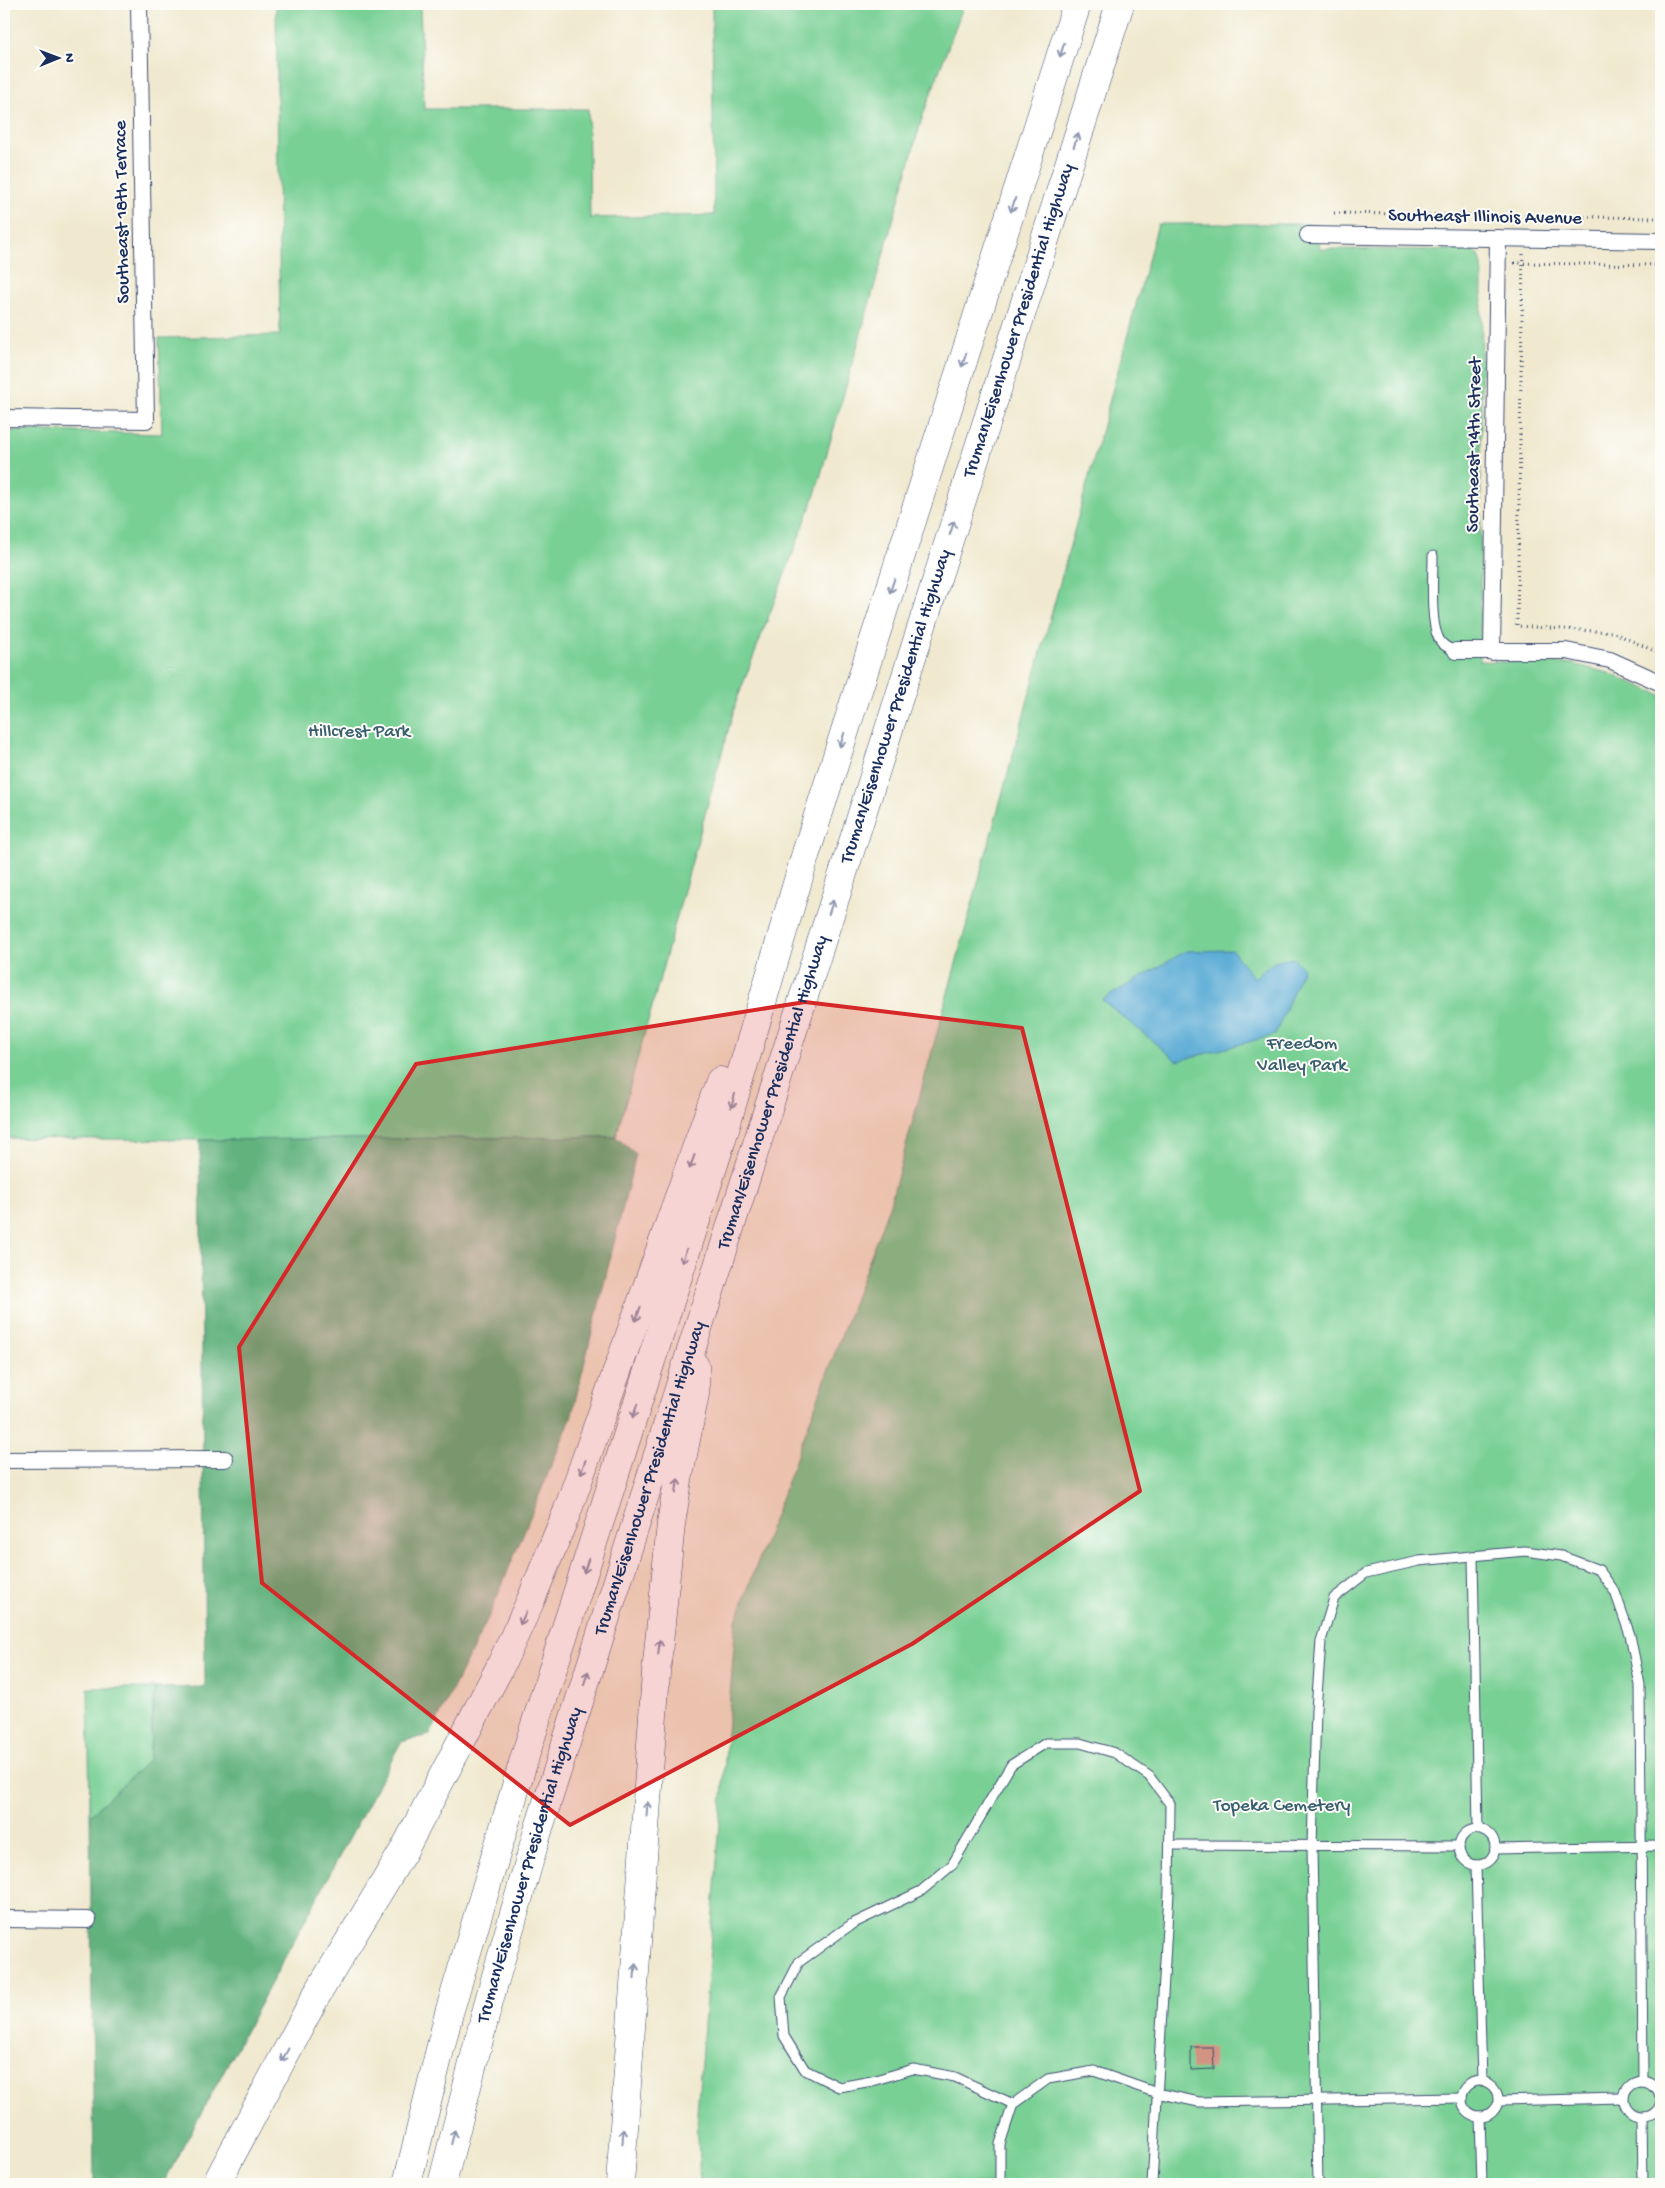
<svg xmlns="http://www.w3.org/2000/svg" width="1665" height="2188" viewBox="0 0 1665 2188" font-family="'Gochi Hand',sans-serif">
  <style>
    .green { fill: #79d095; stroke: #4a807a }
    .forest { fill: #62b27e; stroke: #3e706e }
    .water { fill: #5aabd5; stroke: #3a6d9a }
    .building { fill: #d29383 }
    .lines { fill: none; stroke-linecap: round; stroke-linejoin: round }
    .lane-casing { stroke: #3b4b6f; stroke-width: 11 }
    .street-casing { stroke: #3b4b6f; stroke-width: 18 }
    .highway-casing { stroke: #3b4b6f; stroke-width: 29 }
    .path { stroke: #3b4b6f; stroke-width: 3; stroke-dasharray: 1 4; stroke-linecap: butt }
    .lane { stroke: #fff; stroke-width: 9 }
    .street { stroke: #fff; stroke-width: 16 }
    .highway { stroke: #fff; stroke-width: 28 }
    .oneway { stroke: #8d97ae }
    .marked { fill: #d62828; fill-opacity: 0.2; stroke: #d62828; stroke-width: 4; stroke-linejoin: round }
    .labels { text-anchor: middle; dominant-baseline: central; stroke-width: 4; stroke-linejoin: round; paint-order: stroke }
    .street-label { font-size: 19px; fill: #1b2f5e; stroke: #fdfcf7 }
    .park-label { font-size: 19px; fill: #375f6e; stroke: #fdfcf7 }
  </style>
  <rect width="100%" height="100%" fill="#fdfcf7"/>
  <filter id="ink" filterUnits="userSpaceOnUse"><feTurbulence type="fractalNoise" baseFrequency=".02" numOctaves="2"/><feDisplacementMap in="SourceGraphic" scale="10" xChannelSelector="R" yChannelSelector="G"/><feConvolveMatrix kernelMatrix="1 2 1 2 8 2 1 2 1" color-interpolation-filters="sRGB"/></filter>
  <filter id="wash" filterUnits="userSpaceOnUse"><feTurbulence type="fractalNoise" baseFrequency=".0096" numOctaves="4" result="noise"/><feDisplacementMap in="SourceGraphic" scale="20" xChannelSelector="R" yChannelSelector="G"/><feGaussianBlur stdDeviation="1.12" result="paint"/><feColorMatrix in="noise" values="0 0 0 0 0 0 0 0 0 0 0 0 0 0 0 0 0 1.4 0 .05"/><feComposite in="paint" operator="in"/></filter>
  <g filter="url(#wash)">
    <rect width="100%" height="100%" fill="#f0e9cf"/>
    <g class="green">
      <polygon points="276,4 420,4 424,109 588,109 590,218 714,215 712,4 964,4 923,115 815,495 736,702 616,1137 200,1140 4,1138 4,430 162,434 159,338 280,335"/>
      <polygon points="1158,224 1317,224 1320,249 1468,250 1479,255 1482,265 1480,661 1573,664 1609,673 1661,695 1661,2184 700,2184 697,2113 736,1621 891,1201"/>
      <polygon points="88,1688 155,1688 149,1760 90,1815"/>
    </g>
    <polygon class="forest" points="616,1137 636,1154 571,1418 490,1614 430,1735 401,1742 163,2184 94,2184 90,1815 149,1760 155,1688 205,1687 200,1140"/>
    <polygon class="water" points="1232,950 1254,978 1274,962 1293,958 1303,968 1275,1035 1177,1061 1102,1000 1186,951"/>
    <g id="blocks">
      <polygon class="building" points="1191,2047 1213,2047 1214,2069 1191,2070"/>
    </g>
  </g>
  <g filter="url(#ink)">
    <use href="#blocks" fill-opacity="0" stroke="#3b4b6f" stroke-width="1"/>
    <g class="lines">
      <defs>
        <g id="lane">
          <path d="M 1433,556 C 1433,576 1430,620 1438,637 C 1441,645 1448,648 1456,651"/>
          <polyline points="1473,1556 1478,1829"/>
          <circle cx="1477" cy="1847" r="18"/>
          <polyline points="1170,1845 1458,1846"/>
          <polyline points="1495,1849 1661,1846"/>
          <polyline points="1476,1865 1482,2081"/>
          <circle cx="1642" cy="2099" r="18"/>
          <circle cx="1480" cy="2099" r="18"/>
          <polyline points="1499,2101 1623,2098"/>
          <polyline points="1013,2104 955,2077 913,2069 872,2081 839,2087 805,2070 784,2036 781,1997 799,1962 852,1924 921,1891 952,1865 1011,1765 1046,1743 1080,1743 1115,1753 1149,1776 1170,1804 1169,1892 1152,2184"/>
          <polyline points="1480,2117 1482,2184"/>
          <polyline points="1642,2118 1643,2184"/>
          <polyline points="1000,2184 1000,2144 1013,2104 1048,2079 1094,2071 1157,2093 1199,2102 1462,2098"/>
          <polyline points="1318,2184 1312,1847 1316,1710 1321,1641 1334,1598 1366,1573 1419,1561 1525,1551 1561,1556 1599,1570 1615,1592 1630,1635 1640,1685 1643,2081"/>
        </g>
        <g id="street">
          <polyline points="1308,235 1661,241"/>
          <polyline points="4,418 146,420 139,4"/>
          <polyline points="1456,651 1566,651 1610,660 1661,683"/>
          <polyline points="1492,652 1498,238"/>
          <polyline points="4,1460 225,1459"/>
          <polyline points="4,1919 88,1920"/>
        </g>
        <g id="highway">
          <polyline points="216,2184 316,1996 404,1850 499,1669 530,1602 567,1512 720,1081"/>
          <polyline points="407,2184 449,2013 525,1756 721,1142 806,853 1077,4"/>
          <path id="s1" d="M 442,2184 L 490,1997 L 537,1834 L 1120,4"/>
          <polyline points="620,2184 656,1673 671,1524 678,1480 695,1394 695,1366"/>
        </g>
      </defs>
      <use href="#lane" class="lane-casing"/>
      <use href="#street" class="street-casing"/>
      <use href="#highway" class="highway-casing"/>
      <g class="path">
        <polyline points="1334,213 1661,218"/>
        <polyline points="1523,254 1517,626 1612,632 1661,654"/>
        <polyline points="1514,263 1661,265"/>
      </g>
      <use href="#lane" class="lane"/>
      <use href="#street" class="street"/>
      <use href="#highway" class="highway"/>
    </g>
    <defs><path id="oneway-shaft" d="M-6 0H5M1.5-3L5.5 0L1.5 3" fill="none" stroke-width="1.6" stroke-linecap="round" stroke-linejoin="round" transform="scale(1.25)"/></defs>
    <g class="oneway">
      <use href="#oneway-shaft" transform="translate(1062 50) rotate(108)"/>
      <use href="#oneway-shaft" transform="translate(1076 140) rotate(-72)"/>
      <use href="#oneway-shaft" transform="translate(1013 205) rotate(108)"/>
      <use href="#oneway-shaft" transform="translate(964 360) rotate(108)"/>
      <use href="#oneway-shaft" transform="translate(952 528) rotate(-72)"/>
      <use href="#oneway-shaft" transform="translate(892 586) rotate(108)"/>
      <use href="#oneway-shaft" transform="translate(842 740) rotate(108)"/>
      <use href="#oneway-shaft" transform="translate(831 907) rotate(-72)"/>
      <use href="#oneway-shaft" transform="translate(733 1101) rotate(106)"/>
      <use href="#oneway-shaft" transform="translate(692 1162) rotate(110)"/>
      <use href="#oneway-shaft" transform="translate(684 1256) rotate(108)"/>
      <use href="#oneway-shaft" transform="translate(638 1314) rotate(110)"/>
      <use href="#oneway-shaft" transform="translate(635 1411) rotate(108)"/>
      <use href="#oneway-shaft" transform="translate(583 1467) rotate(110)"/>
      <use href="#oneway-shaft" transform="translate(677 1486) rotate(-81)"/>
      <use href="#oneway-shaft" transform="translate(586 1566) rotate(108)"/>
      <use href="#oneway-shaft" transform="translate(523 1618) rotate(115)"/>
      <use href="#oneway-shaft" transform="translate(659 1647) rotate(-84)"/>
      <use href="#oneway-shaft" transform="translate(586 1678) rotate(-72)"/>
      <use href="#oneway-shaft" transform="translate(647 1809) rotate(-86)"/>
      <use href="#oneway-shaft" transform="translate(635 1971) rotate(-86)"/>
      <use href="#oneway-shaft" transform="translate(285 2055) rotate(118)"/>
      <use href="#oneway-shaft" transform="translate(623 2136) rotate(-86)"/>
      <use href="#oneway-shaft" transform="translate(453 2137) rotate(-76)"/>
    </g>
  </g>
  <path class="marked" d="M 805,1002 L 1022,1028 L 1140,1491 L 912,1644 L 570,1825 L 262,1583 L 239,1347 L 416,1064 Z"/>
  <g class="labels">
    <g class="street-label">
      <text transform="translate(123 212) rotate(-91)">Southeast 18th Terrace</text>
      <text transform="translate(1485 218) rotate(1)">Southeast Illinois Avenue</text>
      <text stroke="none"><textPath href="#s1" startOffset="1951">Truman/Eisenhower Presidential Highway</textPath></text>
      <text transform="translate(1475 445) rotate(-89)">Southeast 14th Street</text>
      <text stroke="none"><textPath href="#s1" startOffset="1546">Truman/Eisenhower Presidential Highway</textPath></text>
      <text stroke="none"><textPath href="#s1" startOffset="1141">Truman/Eisenhower Presidential Highway</textPath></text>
      <text stroke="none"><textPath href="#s1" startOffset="736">Truman/Eisenhower Presidential Highway</textPath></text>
      <text stroke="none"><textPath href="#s1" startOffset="331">Truman/Eisenhower Presidential Highway</textPath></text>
    </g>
    <g class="park-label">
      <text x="359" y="732">Hillcrest Park</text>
      <text x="1302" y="1044">Freedom<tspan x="1302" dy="22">Valley Park</tspan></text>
      <text x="1282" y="1806">Topeka Cemetery</text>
    </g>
  </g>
  <rect width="1665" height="2188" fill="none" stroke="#fdfcf7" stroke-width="20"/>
  <g transform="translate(58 58) rotate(89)" stroke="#fdfcf7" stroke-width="4" paint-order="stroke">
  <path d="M0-4L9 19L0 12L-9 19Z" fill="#1b2f5e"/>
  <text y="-8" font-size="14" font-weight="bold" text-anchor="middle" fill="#1b2f5e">N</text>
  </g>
</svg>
